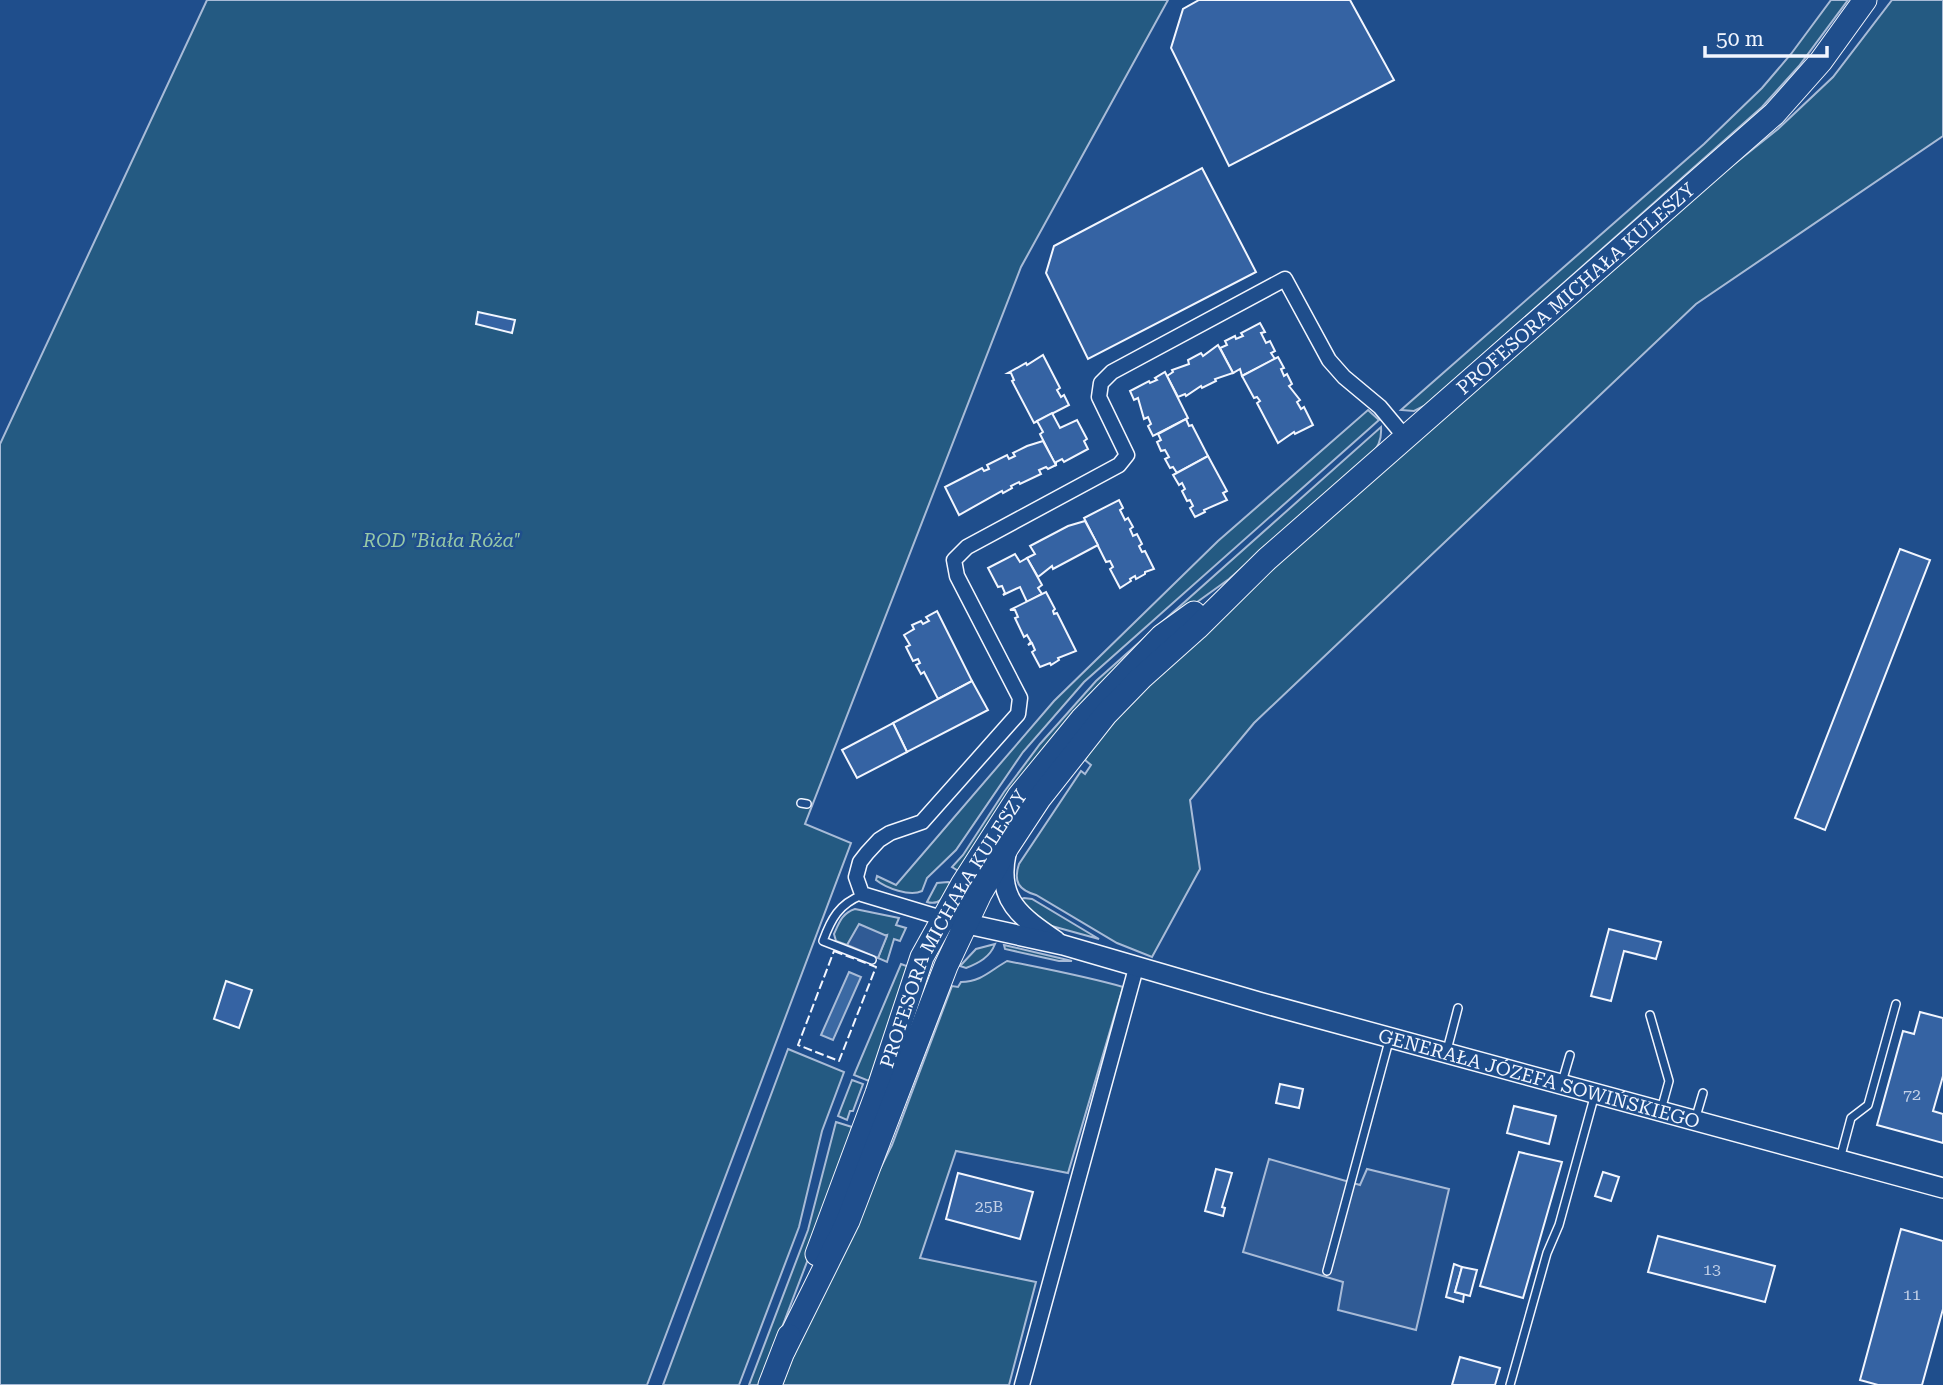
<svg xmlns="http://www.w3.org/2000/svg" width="1943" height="1385" viewBox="0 0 1943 1385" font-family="'Roboto Serif',serif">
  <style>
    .green { fill: #245a82; stroke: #a8bbd7; stroke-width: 2 }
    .parking { fill: #305b95; stroke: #a8bbd7; stroke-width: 2 }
    .water { fill: #3b69a3; stroke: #a8bbd7; stroke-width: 2 }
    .building { fill: #3563a3; stroke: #f2f6ff; stroke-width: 2 }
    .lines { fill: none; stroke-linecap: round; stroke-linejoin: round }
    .service-casing { stroke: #f2f6ff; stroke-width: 10 }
    .minor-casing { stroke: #f2f6ff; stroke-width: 17 }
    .tertiary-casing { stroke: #f2f6ff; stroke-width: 22 }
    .primary-casing { stroke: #f2f6ff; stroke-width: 25 }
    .service { stroke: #1f4e8c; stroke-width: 7 }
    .minor { stroke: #1f4e8c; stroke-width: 14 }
    .tertiary { stroke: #1f4e8c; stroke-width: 19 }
    .primary { stroke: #1f4e8c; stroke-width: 23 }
    .fence { stroke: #f2f6ff; stroke-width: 2; stroke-dasharray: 9 3.5; stroke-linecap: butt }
    .labels { text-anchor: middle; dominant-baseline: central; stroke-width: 5; stroke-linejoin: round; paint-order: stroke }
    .number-label { font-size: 16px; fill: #c3d1e8 }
    .street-label { font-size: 19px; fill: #f2f6ff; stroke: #1f4e8c }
    .park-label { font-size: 19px; font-style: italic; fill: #97c8a6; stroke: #1f4e8c }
  </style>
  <rect width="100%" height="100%" fill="#1f4e8c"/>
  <g class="green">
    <polygon points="207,0 1168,0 1021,267 805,824 851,843 647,1385 0,1385 0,444"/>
    <polygon points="1831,0 1848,0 1799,66 1762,107 1426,405 1414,411 1401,410 1704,144 1762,88 1791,54"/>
    <path d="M 1892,0 L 1943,0 L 1943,136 L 1696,304 L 1254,723 L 1190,800 L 1200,869 L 1152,957 L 1117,943 L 1036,895 C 1019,890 1013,882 1019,864 L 1081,771 L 1085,774 L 1091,765 L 1085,760 L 1100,731 L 1190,640 L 1698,193 L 1778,129 L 1833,77 Z"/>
    <path d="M 1368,410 L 1379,420 L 1084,682 L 1023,752 L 956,850 L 927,878 L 922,891 C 910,897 886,888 876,880 L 877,876 L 896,885 L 1054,701 L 1218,541 Z"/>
    <path d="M 1381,427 C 1382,441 1378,447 1368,458 L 1229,579 L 1157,631 L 960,872 L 952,867 L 963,855 L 1004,792 L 1040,744 L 1096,681 Z"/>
    <path d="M 948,882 L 953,884 C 946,895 941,906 927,902 L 937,883 Z"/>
    <polygon points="1024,898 1032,899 1099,939 1048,925 1016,901"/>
    <path d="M 855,909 L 899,918 L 896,925 L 906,928 L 900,941 L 894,939 L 887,962 L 878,958 L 887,935 L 847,945 L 836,941 L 834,934 C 839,923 842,913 855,909 Z"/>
    <path d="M 995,944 C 990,957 979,963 966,968 L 960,966 L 976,949 Z"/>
    <polygon points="1004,945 1072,961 1059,961 1005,949"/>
    <path d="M 1007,961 C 1046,969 1084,976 1123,987 L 1068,1173 L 956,1151 L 920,1258 L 1036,1282 L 1009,1385 L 782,1385 L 813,1303 L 892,1145 L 952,986 L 958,987 L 961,982 C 981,982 991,970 1007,961 Z"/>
    <polygon points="901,964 912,968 869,1081 854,1075"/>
    <polygon points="788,1049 844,1072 822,1131 799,1227 739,1385 663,1385"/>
    <polygon points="852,1080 863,1084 853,1111 850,1111 847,1120 838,1116"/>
    <polygon points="836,1122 852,1127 844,1165 760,1385 749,1385 808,1230"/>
  </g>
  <g class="parking">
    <polygon points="859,924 887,936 878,958 847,945"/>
    <polygon points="1269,1159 1360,1185 1367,1169 1449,1189 1416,1330 1338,1310 1343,1282 1243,1252"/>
  </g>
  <polygon class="water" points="849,972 861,977 833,1040 821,1035"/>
  <g class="building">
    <polygon points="1199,0 1350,0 1394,80 1229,166 1171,48 1183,9"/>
    <polygon points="1202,168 1256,272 1088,359 1046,273 1054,246"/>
    <polygon points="478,312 515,320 512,333 476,324"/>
    <polygon points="1260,323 1265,332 1261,333 1266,343 1270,341 1275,351 1271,353 1275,359 1242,376 1240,369 1233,373 1220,348 1227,345 1225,341 1235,336 1236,339 1243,336 1241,333"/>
    <polygon points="1218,345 1233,373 1215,379 1216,381 1202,388 1201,386 1186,396 1185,394 1178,397 1167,376 1173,372 1172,370 1189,364 1188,360 1201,353 1203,356"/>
    <polygon points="1043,355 1060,388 1057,390 1061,397 1064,395 1069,405 1034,423 1012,381 1014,380 1011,373 1008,373 1026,363 1027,365"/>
    <polygon points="1278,357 1284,368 1281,369 1284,376 1287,374 1292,384 1289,386 1300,400 1297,402 1301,409 1304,407 1313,425 1295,434 1294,432 1278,443 1257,403 1260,401 1257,397 1254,398 1242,376"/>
    <polygon points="1165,372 1188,418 1153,436 1148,426 1151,424 1148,417 1144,419 1138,398 1134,400 1130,391 1149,381 1150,383 1157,380 1155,378"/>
    <polygon points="1052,413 1060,428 1077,420 1087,439 1084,441 1088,449 1064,462 1062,459 1056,462 1056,466 1040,434 1043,432 1037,421"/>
    <polygon points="1186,419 1189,426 1192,425 1208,456 1177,473 1173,467 1170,468 1165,459 1169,457 1165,450 1161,451 1157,442 1161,440 1158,434"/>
    <polygon points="1043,441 1056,465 1048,469 1046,467 1039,470 1041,474 1020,484 1019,482 1011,486 1012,488 1003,493 1002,491 959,515 945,487 982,468 984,471 989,469 987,465 1007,455 1009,459 1015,456 1013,453 1027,446"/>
    <polygon points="1208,456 1227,491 1223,493 1227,500 1204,510 1205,512 1195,517 1190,508 1193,506 1190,500 1187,501 1182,491 1185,489 1182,483 1179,485 1173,475"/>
    <polygon points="1119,500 1123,508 1120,510 1125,520 1128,518 1133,527 1130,529 1133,536 1137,534 1142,544 1139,546 1142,552 1145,551 1154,569 1145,572 1145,574 1136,579 1135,576 1130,579 1131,581 1120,588 1110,569 1113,567 1110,561 1106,562 1084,518"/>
    <polygon points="1085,521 1098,545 1053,569 1052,566 1038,577 1027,558 1035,554 1030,546 1068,526"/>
    <polygon points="1900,549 1930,560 1825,830 1795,818"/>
    <polygon points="1015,554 1020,562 1027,558 1042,585 1038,588 1042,594 1027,602 1020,587 1003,595 1005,593 1002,586 998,587 988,568"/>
    <polygon points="1046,592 1055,609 1053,611 1054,614 1057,613 1076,651 1058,658 1059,660 1051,665 1050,663 1040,667 1032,652 1035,650 1032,643 1028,645 1031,642 1027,635 1024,637 1015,618 1018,617 1015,610 1010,610"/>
    <polygon points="937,611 972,681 938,699 924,672 921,674 916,665 920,663 918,659 913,661 906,647 910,645 904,635 914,629 912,625 921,621 923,624 929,621 926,617"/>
    <polygon points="972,681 988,710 907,752 893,723"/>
    <polygon points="893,723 907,752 857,778 842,750"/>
    <polygon points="1609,929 1661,942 1656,959 1624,951 1611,1001 1591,996"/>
    <polygon points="226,981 252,990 239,1028 214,1019"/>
    <polygon points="1920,1012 1943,1018 1943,1076 1933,1111 1943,1114 1943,1143 1877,1125 1903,1031 1914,1034"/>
    <polygon points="1280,1084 1303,1089 1299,1108 1276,1103"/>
    <polygon points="1514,1106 1556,1116 1549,1144 1507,1133"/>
    <polygon points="1519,1152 1562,1162 1523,1298 1480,1286"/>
    <polygon points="1216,1169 1232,1173 1222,1207 1225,1208 1223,1216 1205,1211"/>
    <polygon points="1603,1172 1619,1177 1611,1201 1595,1196"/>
    <polygon points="958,1173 1033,1192 1020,1239 946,1219"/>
    <polygon points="1901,1229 1943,1241 1943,1309 1922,1385 1878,1385 1860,1380"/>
    <polygon points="1658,1236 1775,1266 1765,1302 1648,1272"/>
    <polygon points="1454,1264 1462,1267 1455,1292 1464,1294 1463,1302 1446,1297"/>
    <polygon points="1462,1267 1477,1270 1470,1296 1455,1292"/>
    <polygon points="1460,1357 1500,1368 1495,1385 1452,1385"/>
  </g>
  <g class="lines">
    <defs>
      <g id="service">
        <polyline points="801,803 807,804"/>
        <path d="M 862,895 C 839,904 831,919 823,941 L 872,960"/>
        <polyline points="1650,1015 1669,1081 1661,1110"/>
        <polyline points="1447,1050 1458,1008"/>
        <polyline points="1562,1082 1570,1055"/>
        <polyline points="1695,1120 1703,1093"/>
        <polyline points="1840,1159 1851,1118 1868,1105 1896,1004"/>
        <polyline points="1327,1271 1389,1041"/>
        <polyline points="1510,1385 1547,1253 1559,1225 1595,1094"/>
      </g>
      <g id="minor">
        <polyline points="945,919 862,894 856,877 860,862 867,853 879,840 890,833 922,822 1018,714 1020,698 957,576 954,560 967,547 1119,465 1127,455 1099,397 1101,383 1112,372 1285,279 1329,360 1344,377 1380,407 1405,437"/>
        <polyline points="1022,1385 1136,968"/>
      </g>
      <g id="tertiary">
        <path d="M 1006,854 C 996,900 1021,917 1056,941"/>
        <path id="s1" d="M 954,921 L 1063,945 L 1259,1002 L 1943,1188"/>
      </g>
      <g id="primary">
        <path id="s2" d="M 817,1254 L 877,1093 L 922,957 L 962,885 L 1019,796 L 1082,719 L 1162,636 L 1194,613"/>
        <path id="s3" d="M 784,1350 L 848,1221 L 946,966 L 980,894 L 1008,846 L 1039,799 L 1106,714 L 1141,678 L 1197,628 L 1267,559 L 1774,114 L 1821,61 L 1865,0"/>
        <polyline points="770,1385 789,1336"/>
      </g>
    </defs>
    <use href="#service" class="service-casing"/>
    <use href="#minor" class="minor-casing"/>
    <use href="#tertiary" class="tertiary-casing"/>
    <use href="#primary" class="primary-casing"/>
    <use href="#service" class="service"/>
    <use href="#minor" class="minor"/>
    <use href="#tertiary" class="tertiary"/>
    <use href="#primary" class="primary"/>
    <polygon class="fence" points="834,951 876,967 839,1061 798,1045"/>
  </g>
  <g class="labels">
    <g class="number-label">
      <text x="1912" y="1094">72</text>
      <text x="989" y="1206">25B</text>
      <text x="1712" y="1269">13</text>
      <text x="1912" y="1294">11</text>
    </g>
    <g class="street-label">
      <text stroke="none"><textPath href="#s3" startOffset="1351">PROFESORA MICHAŁA KULESZY</textPath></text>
      <text stroke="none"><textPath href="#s2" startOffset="354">PROFESORA MICHAŁA KULESZY</textPath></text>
      <text stroke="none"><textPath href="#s1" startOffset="606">GENERAŁA JÓZEFA SOWIŃSKIEGO</textPath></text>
    </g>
    <g class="park-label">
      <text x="442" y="540">ROD "Biała Róża"</text>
    </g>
  </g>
  <path d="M1705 46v10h122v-10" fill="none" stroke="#f2f6ff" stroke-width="3.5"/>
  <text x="1716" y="46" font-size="21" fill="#f2f6ff" stroke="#1f4e8c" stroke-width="5" paint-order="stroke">50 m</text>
</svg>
